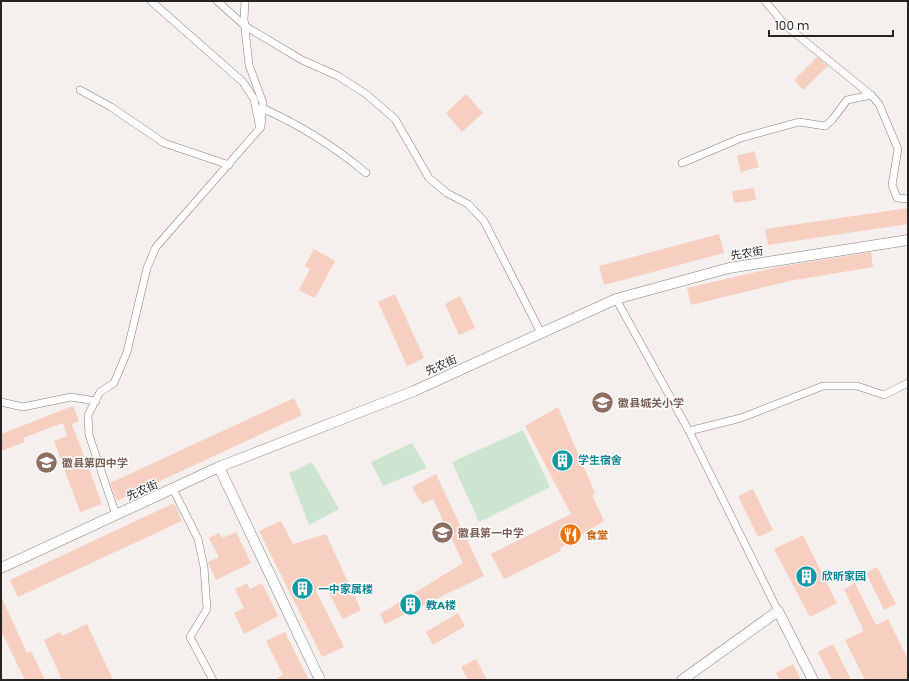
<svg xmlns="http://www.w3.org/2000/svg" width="909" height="681" viewBox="0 0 909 681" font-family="Poppins,'Noto Sans SC',sans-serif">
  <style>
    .green { fill: #cde5d0 }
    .building { fill: #f7cfc0 }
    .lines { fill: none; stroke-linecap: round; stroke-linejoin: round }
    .street-casing { stroke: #837f7c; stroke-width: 8 }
    .secondary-casing { stroke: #837f7c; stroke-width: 11 }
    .street { stroke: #fff; stroke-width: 7 }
    .secondary { stroke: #fff; stroke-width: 10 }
    .labels { text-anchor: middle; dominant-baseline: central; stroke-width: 3; stroke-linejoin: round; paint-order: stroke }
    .street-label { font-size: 11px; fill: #262423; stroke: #fff }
    .education-label { font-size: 11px; font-weight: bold; fill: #785e54; stroke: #fff; text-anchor: start }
    .culture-label { font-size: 11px; font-weight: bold; fill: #0d838f; stroke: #fff; text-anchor: start }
    .food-label { font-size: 11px; font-weight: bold; fill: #c56008; stroke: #fff; text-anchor: start }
  </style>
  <rect width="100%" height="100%" fill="#f5f0ed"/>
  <g class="green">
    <polygon points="523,430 550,487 479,522 452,462"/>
    <polygon points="412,443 427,468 383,486 371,462"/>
    <polygon points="312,462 339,509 309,525 289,473"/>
  </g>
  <g class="building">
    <polygon points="817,57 828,66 803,90 794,80"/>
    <polygon points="466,94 483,113 462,132 446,113"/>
    <polygon points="754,151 759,167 741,172 737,156"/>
    <polygon points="754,188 756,200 734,203 732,191"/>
    <polygon points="908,208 908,224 768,245 765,229"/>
    <polygon points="719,234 724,253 604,285 599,266"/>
    <polygon points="314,249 335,261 315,298 299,290 310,269 305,266"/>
    <polygon points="871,252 873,267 794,280 691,305 687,288 778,267"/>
    <polygon points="395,294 424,358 407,366 378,302"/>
    <polygon points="460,296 475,328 459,335 445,304"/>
    <polygon points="294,398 302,415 117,501 110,483"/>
    <polygon points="73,406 79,421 72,424 102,504 80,512 54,441 67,436 63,423 23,438 25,442 1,451 1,434"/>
    <polygon points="558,407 595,493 592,495 604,521 560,548 561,551 504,579 491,554 571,514 525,426"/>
    <polygon points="436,474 484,576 385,624 380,614 463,563 433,499 422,504 412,487"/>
    <polygon points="753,489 773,530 758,537 738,496"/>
    <polygon points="174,503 182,521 18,597 10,580"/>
    <polygon points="281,521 293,544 326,534 361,610 343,619 325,586 316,591 344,647 322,657 259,531"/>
    <polygon points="236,532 251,563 216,580 208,562 219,557 209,538 219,533 222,538"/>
    <polygon points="803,535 837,603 810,617 774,549"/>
    <polygon points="877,567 896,604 884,610 866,573"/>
    <polygon points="247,583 250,589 262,583 278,616 244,634 234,613 244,608 235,589"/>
    <polygon points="855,583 876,625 888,619 908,659 908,680 865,680 845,640 864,631 844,589"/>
    <polygon points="1,596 27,653 31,651 45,680 25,680 1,631"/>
    <polygon points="458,613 465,626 433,645 426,632"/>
    <polygon points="87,624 113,680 62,680 44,640 60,632 62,636"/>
    <polygon points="285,632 309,680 274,680 283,675 266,641"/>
    <polygon points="833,644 851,680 832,680 818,652"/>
    <polygon points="476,659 487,680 468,680 461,667"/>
    <polygon points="793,664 801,680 780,680 776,673"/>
  </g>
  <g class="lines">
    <defs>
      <g id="street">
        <polyline points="151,1 243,82 254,99 259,124"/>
        <polyline points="217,1 245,26 302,60 338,76 366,94 395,119 429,178 447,193 468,204 484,221 541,333"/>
        <polyline points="765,1 785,25 871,95 879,104 898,149 892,185 897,198 908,199"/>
        <polyline points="80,90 111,107 164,143 229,165"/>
        <path d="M 262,108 C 300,125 334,146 366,173"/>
        <polyline points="682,163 741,138 799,122 825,126 832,120 847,100 871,95"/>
        <polyline points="616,299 689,431 778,611"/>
        <polyline points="1,402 23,407 71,397 96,401"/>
        <polyline points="689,431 741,418 823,386 857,386 884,395 908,383"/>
        <polyline points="173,489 198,539 204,567 207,609 190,637 213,680"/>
        <polyline points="116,515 89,435 88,415 100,392 114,383 127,352 147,268 156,247 261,127 263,103 249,65 244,19 245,1"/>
      </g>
      <g id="secondary">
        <polyline points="219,467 320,680"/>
        <polyline points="1,568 219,467 414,391 616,299 729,268 908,240"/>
        <polyline points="682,680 778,611 813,680"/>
      </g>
    </defs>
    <use href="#street" class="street-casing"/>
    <use href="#secondary" class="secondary-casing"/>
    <use href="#street" class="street"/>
    <use href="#secondary" class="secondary"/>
  </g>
  <defs>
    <symbol id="school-disc" viewBox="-11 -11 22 22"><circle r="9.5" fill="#8d6e63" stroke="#fff"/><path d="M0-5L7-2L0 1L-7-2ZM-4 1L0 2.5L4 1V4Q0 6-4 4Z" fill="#fff"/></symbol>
    <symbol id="building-disc" viewBox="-11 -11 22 22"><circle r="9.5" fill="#0f9aa8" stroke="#fff"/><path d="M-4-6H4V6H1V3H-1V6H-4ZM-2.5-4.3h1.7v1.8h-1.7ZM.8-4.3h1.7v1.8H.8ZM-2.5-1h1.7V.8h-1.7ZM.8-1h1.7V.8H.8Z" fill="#fff"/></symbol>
    <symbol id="restaurant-disc" viewBox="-11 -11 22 22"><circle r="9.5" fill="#e8710a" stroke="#fff"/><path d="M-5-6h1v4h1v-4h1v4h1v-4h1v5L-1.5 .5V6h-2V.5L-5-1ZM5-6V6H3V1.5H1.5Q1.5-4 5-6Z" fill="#fff"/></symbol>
  </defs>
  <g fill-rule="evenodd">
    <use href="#school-disc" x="590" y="390" width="25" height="25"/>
    <use href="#building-disc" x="550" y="448" width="25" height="25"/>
    <use href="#school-disc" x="34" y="450" width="25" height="25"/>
    <use href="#school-disc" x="430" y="520" width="25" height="25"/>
    <use href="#restaurant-disc" x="558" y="522" width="25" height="25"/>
    <use href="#building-disc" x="794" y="564" width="25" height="25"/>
    <use href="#building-disc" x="290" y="576" width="25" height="25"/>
    <use href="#building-disc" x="398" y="592" width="25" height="25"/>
  </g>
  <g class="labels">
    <g class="street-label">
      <text transform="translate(747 253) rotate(-9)">先农街</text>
      <text transform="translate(441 365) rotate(-24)">先农街</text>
      <text transform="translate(142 490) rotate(-24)">先农街</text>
    </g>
    <g class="education-label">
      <text x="618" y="403">徽县城关小学</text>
      <text x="62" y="463">徽县第四中学</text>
      <text x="458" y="533">徽县第一中学</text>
    </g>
    <g class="culture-label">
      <text x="578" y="460">学生宿舍</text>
      <text x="822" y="576">欣昕家园</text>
      <text x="318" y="589">一中家属楼</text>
      <text x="426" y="605">教A楼</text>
    </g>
    <g class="food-label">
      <text x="586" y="535">食堂</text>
    </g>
  </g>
  <rect width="909" height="681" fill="none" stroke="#262423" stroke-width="4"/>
  <path d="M769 30v6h124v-6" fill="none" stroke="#262423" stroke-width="2"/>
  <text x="775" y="30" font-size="12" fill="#262423" stroke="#ffffff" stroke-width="3" paint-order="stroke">100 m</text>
</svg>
